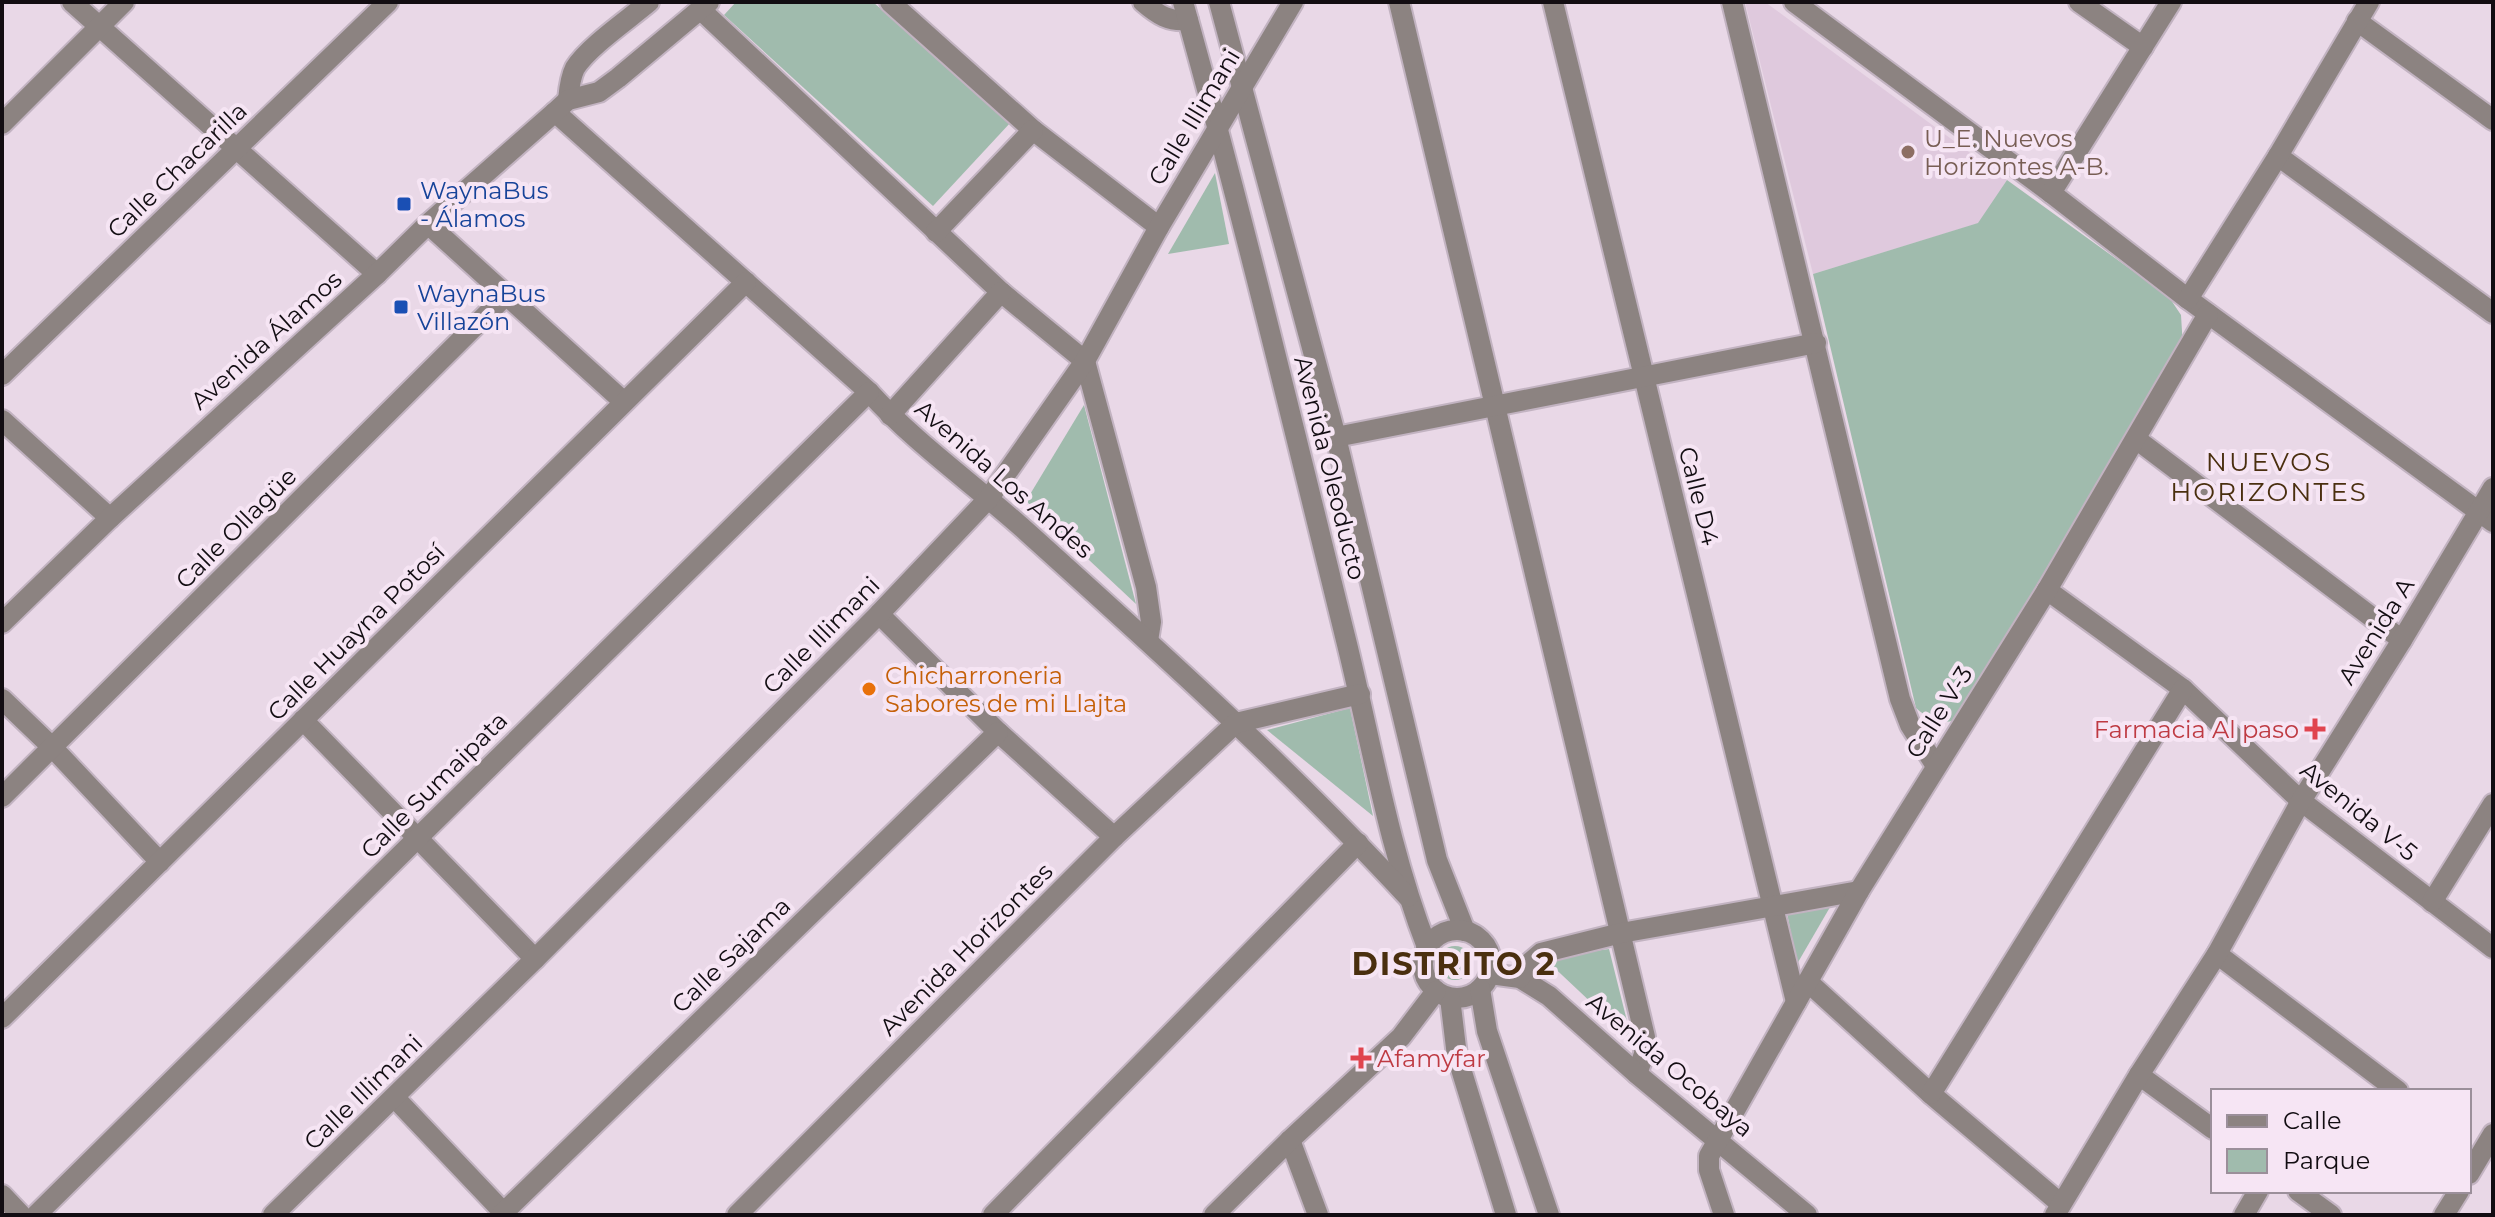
<svg xmlns="http://www.w3.org/2000/svg" width="2495" height="1217" viewBox="0 0 2495 1217" font-family="Montserrat,sans-serif">
  <style>
    .built { fill: #dfc9dd }
    .green { fill: #a0bbad }
    .lines { fill: none; stroke-linecap: round; stroke-linejoin: round }
    .minor-casing { stroke: #c2b3c1; stroke-width: 24 }
    .minor { stroke: #8c8381; stroke-width: 20 }
    .education-dot { fill: #8d6e63; stroke: #f6e5f4; stroke-width: 3 }
    .transit-dot { fill: #1a4fb4; stroke: #f6e5f4; stroke-width: 3 }
    .food-dot { fill: #e8710a; stroke: #f6e5f4; stroke-width: 3 }
    .health-dot { fill: #e0444e; stroke: #f6e5f4; stroke-width: 3 }
    .labels { text-anchor: middle; dominant-baseline: central; stroke-width: 8; stroke-linejoin: round; paint-order: stroke }
    .street-label { font-size: 24px; fill: #120d12; stroke: #f6e5f4 }
    .education-label { font-size: 24px; fill: #785e54; stroke: #f6e5f4; text-anchor: start }
    .transit-label { font-size: 24px; fill: #164399; stroke: #f6e5f4; text-anchor: start }
    .food-label { font-size: 24px; fill: #c56008; stroke: #f6e5f4; text-anchor: start }
    .health-label { font-size: 24px; fill: #be3a42; stroke: #f6e5f4; text-anchor: end }
    .neighbourhood-label { font-size: 26px; letter-spacing: 2px; fill: #4a2f0f; stroke: #f6e5f4 }
    .district-label { font-size: 32px; font-weight: bold; letter-spacing: 2px; fill: #4a2f0f; stroke: #f6e5f4 }
  </style>
  <rect width="100%" height="100%" fill="#e9d8e7"/>
  <polygon class="built" points="1745,2 1765,2 2007,180 1979,223 1813,274"/>
  <g class="green">
    <polygon points="736,2 873,2 1011,122 933,206 724,15"/>
    <polygon points="1215,173 1229,244 1168,254"/>
    <path d="M 2007,180 L 2169,297 L 2181,315 L 2183,348 L 1961,718 C 1944,726 1929,720 1916,708 L 1813,274 L 1978,223 Z"/>
    <polygon points="1084,405 1136,604 1026,501"/>
    <polygon points="1350,708 1373,816 1267,730"/>
    <polygon points="1833,902 1797,964 1787,913"/>
    <circle cx="1455" cy="963" r="17"/>
    <polygon points="1609,949 1632,1041 1544,958"/>
  </g>
  <g class="lines">
    <defs>
      <g id="minor">
        <polyline points="72,2 377,274"/>
        <polyline points="890,2 1033,130 1159,227"/>
        <path d="M 1143,2 C 1158,15 1169,22 1188,20"/>
        <path d="M 1183,2 C 1242,212 1293,425 1345,636 C 1371,740 1388,847 1427,947"/>
        <polyline points="1219,2 1336,437 1437,860 1465,931"/>
        <polyline points="1399,2 1645,1037 1644,1054 1637,1074"/>
        <polyline points="1553,2 1796,1002"/>
        <polyline points="1732,2 1900,699 1910,725 1936,766"/>
        <polyline points="1794,2 2051,193 2188,299 2493,522"/>
        <polyline points="2079,2 2143,47"/>
        <polyline points="701,10 1001,292 1085,361 1146,587 1151,622 1148,641"/>
        <polyline points="2357,21 2493,120"/>
        <path d="M 568,100 C 569,90 570,78 575,68 C 588,47 629,19 649,2"/>
        <path d="M 555,112 L 869,392 C 916,444 975,485 1027,532 C 1158,650 1289,768 1408,897"/>
        <polyline points="2,124 124,2"/>
        <polyline points="2278,156 2493,313"/>
        <polyline points="2051,193 2171,2"/>
        <polyline points="428,224 624,402"/>
        <polyline points="936,232 1033,130"/>
        <polyline points="2188,299 2278,156 2369,2"/>
        <polyline points="2,375 388,2"/>
        <polyline points="890,415 1001,292"/>
        <polyline points="2,420 110,518"/>
        <polyline points="1336,437 1816,343"/>
        <polyline points="2136,439 2402,640"/>
        <polyline points="2047,590 2183,689 2301,801 2493,948"/>
        <polyline points="879,614 998,732 1114,837"/>
        <polyline points="2,623 110,518 377,274 428,224 555,112 568,100 599,92 618,78 709,2"/>
        <polyline points="2,699 53,748 160,862"/>
        <polyline points="303,720 535,959"/>
        <polyline points="2,797 506,295"/>
        <polyline points="2432,902 2493,804"/>
        <circle cx="1457" cy="964" r="34"/>
        <polyline points="2217,954 2398,1091"/>
        <polyline points="1490,974 1520,978 1549,996 1637,1074 1807,1215"/>
        <polyline points="1520,978 1527,965 1541,953 1621,933 1859,891"/>
        <polyline points="1808,982 1931,1094 2061,1204"/>
        <polyline points="1480,989 1487,1031 1549,1215"/>
        <polyline points="1450,998 1457,1056 1506,1215"/>
        <polyline points="2,1018 746,282"/>
        <polyline points="2139,1075 2213,1129"/>
        <polyline points="1931,1094 2183,689"/>
        <polyline points="395,1098 506,1215"/>
        <polyline points="1290,1140 1318,1215"/>
        <polyline points="2469,1174 2493,1134"/>
        <polyline points="2298,1191 2331,1215"/>
        <polyline points="2,1195 21,1215"/>
        <polyline points="36,1215 869,392"/>
        <polyline points="273,1215 535,959 879,614 989,498 1085,361 1159,227 1293,2"/>
        <polyline points="501,1215 998,732"/>
        <polyline points="737,1215 1114,837 1236,723 1360,694"/>
        <polyline points="993,1215 1358,843"/>
        <polyline points="1214,1215 1290,1140 1401,1037 1436,991"/>
        <polyline points="1724,1215 1709,1170 1709,1156 1859,891 2047,590 2208,314"/>
        <polyline points="2055,1215 2139,1075 2217,954 2301,801 2402,640 2493,488"/>
        <polyline points="2244,1215 2258,1191"/>
        <polyline points="2444,1215 2459,1191"/>
      </g>
    </defs>
    <use href="#minor" class="minor-casing"/>
    <use href="#minor" class="minor"/>
  </g>
  <circle class="education-dot" cx="1908" cy="152" r="8"/>
  <g class="transit-dot">
    <rect x="396" y="196" width="16" height="16" rx="4"/>
    <rect x="393" y="299" width="16" height="16" rx="4"/>
  </g>
  <circle class="food-dot" cx="869" cy="689" r="8"/>
  <g class="health-dot">
    <path d="M2311 717h8v8h8v8h-8v8h-8v-8h-8v-8h8z"/>
    <path d="M1357 1046h8v8h8v8h-8v8h-8v-8h-8v-8h8z"/>
  </g>
  <g class="labels">
    <g class="street-label">
      <text transform="translate(1194 117) rotate(-59)">Calle Illimani</text>
      <text transform="translate(177 170) rotate(-44)">Calle Chacarilla</text>
      <text transform="translate(266 340) rotate(-42)">Avenida Álamos</text>
      <text transform="translate(1330 468) rotate(76)">Avenida Oleoducto</text>
      <text transform="translate(1004 479) rotate(41)">Avenida Los Andes</text>
      <text transform="translate(1699 496) rotate(76)">Calle D4</text>
      <text transform="translate(236 528) rotate(-45)">Calle Ollagüe</text>
      <text transform="translate(2376 631) rotate(-58)">Avenida A</text>
      <text transform="translate(356 632) rotate(-45)">Calle Huayna Potosí</text>
      <text transform="translate(821 635) rotate(-45)">Calle Illimani</text>
      <text transform="translate(1939 712) rotate(-58)">Calle V-3</text>
      <text transform="translate(434 785) rotate(-45)">Calle Sumaipata</text>
      <text transform="translate(2359 811) rotate(39)">Avenida V-5</text>
      <text transform="translate(966 949) rotate(-45)">Avenida Horizontes</text>
      <text transform="translate(731 955) rotate(-44)">Calle Sajama</text>
      <text transform="translate(1670 1065) rotate(40)">Avenida Ocobaya</text>
      <text transform="translate(363 1092) rotate(-44)">Calle Illimani</text>
    </g>
    <g class="education-label">
      <text x="1924" y="138">U_E. Nuevos<tspan x="1924" dy="28">Horizontes A-B.</tspan></text>
    </g>
    <g class="transit-label">
      <text x="420" y="190">WaynaBus<tspan x="420" dy="28">- Álamos</tspan></text>
      <text x="417" y="293">WaynaBus<tspan x="417" dy="28">Villazón</tspan></text>
    </g>
    <g class="food-label">
      <text x="885" y="675">Chicharroneria<tspan x="885" dy="28">Sabores de mi Llajta</tspan></text>
    </g>
    <g class="health-label">
      <text x="2299" y="729">Farmacia Al paso</text>
      <text x="1377" y="1058" text-anchor="start">Afamyfar</text>
    </g>
    <g class="neighbourhood-label">
      <text x="2269" y="462">NUEVOS<tspan x="2269" dy="30">HORIZONTES</tspan></text>
    </g>
    <g class="district-label">
      <text x="1454" y="963">DISTRITO 2</text>
    </g>
  </g>
  <rect width="2495" height="1217" fill="none" stroke="#120d12" stroke-width="8"/>
  <rect x="2211" y="1089" width="260" height="104" fill="#f6e5f4" stroke="#9b8f9a" stroke-width="2"/>
  <rect x="2227" y="1115" width="40" height="12" fill="#8c8381" stroke="#9b8f9a" stroke-width="2"/>
  <text x="2283" y="1129" font-size="24" fill="#120d12">Calle</text>
  <rect x="2227" y="1149" width="40" height="24" fill="#a0bbad" stroke="#9b8f9a" stroke-width="2"/>
  <text x="2283" y="1169" font-size="24" fill="#120d12">Parque</text>
</svg>
